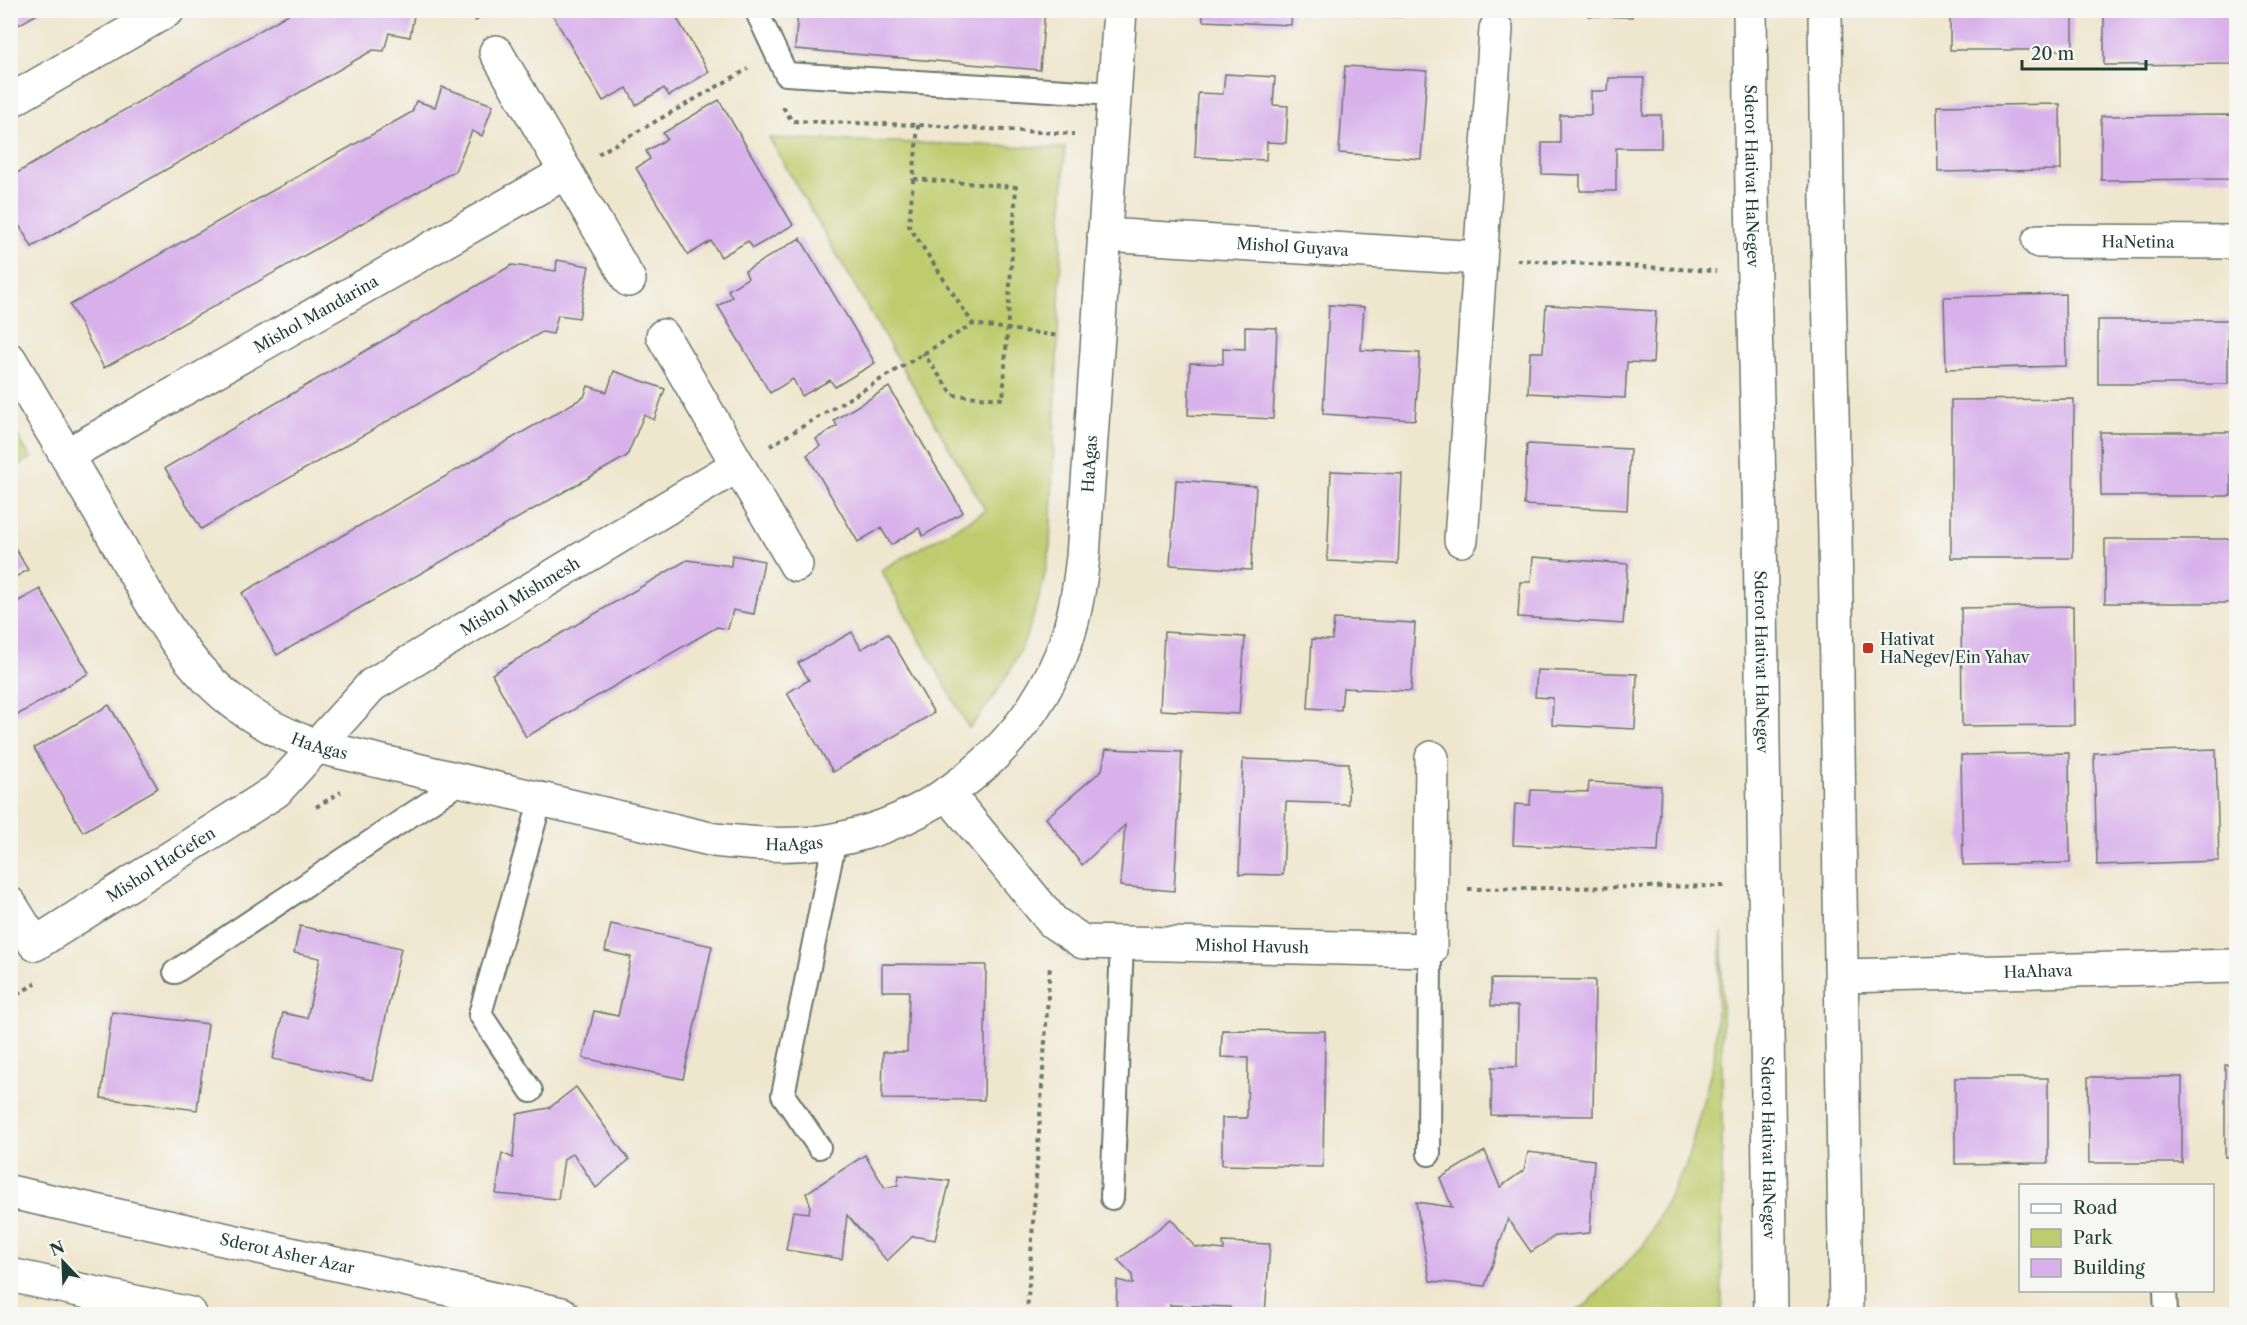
<svg xmlns="http://www.w3.org/2000/svg" width="2247" height="1325" viewBox="0 0 2247 1325" font-family="'Libre Caslon Text',serif">
  <style>
    .green { fill: #bfcc6e; stroke: #6f8451; stroke-width: 1.5 }
    .building { fill: #d8b1eb }
    .lines { fill: none; stroke-linecap: round; stroke-linejoin: round }
    .lane-casing { stroke: #68786a; stroke-width: 26 }
    .street-casing { stroke: #68786a; stroke-width: 36 }
    .secondary-casing { stroke: #68786a; stroke-width: 36 }
    .path { stroke: #68786a; stroke-width: 4; stroke-dasharray: 4.5 4.5; stroke-linecap: butt }
    .lane { stroke: #fff; stroke-width: 22 }
    .street { stroke: #fff; stroke-width: 33 }
    .secondary { stroke: #fff; stroke-width: 33 }
    .poi-dot { fill: #c8321e; stroke: #f6f6f2; stroke-width: 2 }
    .labels { text-anchor: middle; dominant-baseline: central; stroke-width: 4.5; stroke-linejoin: round; paint-order: stroke }
    .street-label { font-size: 16px; fill: #1f3d34; stroke: #f6f6f2 }
    .poi-label { font-size: 16px; fill: #1f3d34; stroke: #f6f6f2; text-anchor: start }
  </style>
  <rect width="100%" height="100%" fill="#f6f6f2"/>
  <filter id="ink" filterUnits="userSpaceOnUse"><feTurbulence type="fractalNoise" baseFrequency=".0167" numOctaves="2"/><feDisplacementMap in="SourceGraphic" scale="12" xChannelSelector="R" yChannelSelector="G"/><feConvolveMatrix kernelMatrix="1 2 1 2 8 2 1 2 1" color-interpolation-filters="sRGB"/></filter>
  <filter id="wash" filterUnits="userSpaceOnUse"><feTurbulence type="fractalNoise" baseFrequency=".008" numOctaves="4" result="noise"/><feDisplacementMap in="SourceGraphic" scale="24" xChannelSelector="R" yChannelSelector="G"/><feGaussianBlur stdDeviation="1.35" result="paint"/><feColorMatrix in="noise" values="0 0 0 0 0 0 0 0 0 0 0 0 0 0 0 0 0 1.4 0 .05"/><feComposite in="paint" operator="in"/></filter>
  <g filter="url(#wash)">
    <rect width="100%" height="100%" fill="#efe6ce"/>
    <g class="green">
      <path d="M 769,138 L 1065,148 L 1050,546 C 1040,615 1016,676 969,728 L 881,570 L 986,511 Z"/>
      <polygon points="10,424 31,458 11,470 10,470"/>
      <polygon points="1722,933 1722,1314 1571,1314 1586,1305 1643,1246 1686,1165 1714,1061"/>
    </g>
    <g id="blocks">
      <g class="building">
        <polygon points="10,10 44,10 10,30"/>
        <polygon points="295,10 415,10 410,37 389,33 384,51 373,50 32,247 10,210 10,177"/>
        <polygon points="558,10 672,10 709,72 669,96 664,88 636,105 627,88 603,101 552,14"/>
        <polygon points="798,10 1045,10 1040,70 795,49"/>
        <polygon points="1203,10 1292,10 1291,25 1203,21"/>
        <polygon points="1349,10 1401,10 1400,17 1349,14"/>
        <polygon points="1588,10 1633,10 1632,17 1588,16"/>
        <rect x="1950" y="10" width="123" height="40"/>
        <polygon points="2104,10 2235,10 2235,64 2104,65"/>
        <polygon points="1345,66 1427,71 1421,159 1339,153"/>
        <polygon points="1225,74 1275,77 1273,105 1288,106 1286,143 1267,142 1266,160 1195,157 1198,93 1223,94"/>
        <polygon points="1609,78 1644,78 1643,115 1661,115 1661,148 1616,148 1616,191 1580,191 1580,175 1542,174 1542,143 1560,143 1560,115 1591,115 1591,91 1608,91"/>
        <polygon points="442,87 493,105 482,136 472,131 455,171 104,368 70,305 412,112 416,101 435,107"/>
        <polygon points="719,100 793,225 753,248 748,241 721,257 711,241 688,255 636,168 650,159 646,151 667,139 663,133"/>
        <polygon points="2060,104 2061,170 1938,172 1937,106"/>
        <polygon points="2232,115 2232,179 2101,180 2101,116"/>
        <polygon points="800,238 875,363 835,387 830,380 802,396 793,379 770,393 718,306 732,297 728,290 748,278 745,271"/>
        <polygon points="557,260 589,266 579,318 558,315 553,334 542,332 201,529 165,468 512,265 556,271"/>
        <polygon points="2065,294 2066,366 1946,369 1944,297"/>
        <polygon points="1329,305 1364,307 1361,350 1420,353 1415,420 1323,414"/>
        <polygon points="1546,305 1656,311 1653,363 1627,362 1625,398 1528,393 1530,352 1543,352"/>
        <rect x="2098" y="320" width="130" height="64"/>
        <polygon points="1245,327 1277,328 1273,419 1188,415 1190,363 1223,364 1223,348 1245,349"/>
        <polygon points="614,371 665,389 654,420 644,415 627,456 277,655 242,593 584,397 588,386 607,392"/>
        <polygon points="889,387 963,512 923,536 919,528 891,545 881,528 858,542 807,455 820,446 816,439 837,426 834,420"/>
        <polygon points="2074,399 2073,558 1951,558 1951,400"/>
        <polygon points="2100,432 2231,432 2231,496 2101,496"/>
        <polygon points="1527,444 1630,449 1627,510 1524,505"/>
        <polygon points="1331,471 1402,474 1398,564 1327,561"/>
        <polygon points="1176,480 1256,486 1251,570 1170,565"/>
        <polygon points="10,539 28,570 10,580"/>
        <rect x="2105" y="539" width="130" height="64"/>
        <polygon points="732,555 764,561 754,614 733,610 728,629 717,627 526,737 492,674 687,560 731,566"/>
        <polygon points="1533,557 1628,564 1623,624 1518,617 1520,582 1531,582"/>
        <polygon points="40,589 89,673 14,717 10,711 10,606"/>
        <polygon points="2073,606 2074,725 1962,726 1961,608"/>
        <polygon points="1334,619 1415,623 1411,691 1343,688 1341,710 1308,708 1312,639 1332,640"/>
        <polygon points="852,632 861,649 888,634 934,713 833,772 787,693 809,680 798,663"/>
        <polygon points="1164,632 1245,637 1239,714 1160,710"/>
        <polygon points="1537,670 1637,674 1635,729 1552,725 1553,698 1535,697"/>
        <polygon points="109,705 158,788 83,832 34,748"/>
        <polygon points="1106,749 1182,752 1174,891 1120,886 1125,825 1082,865 1046,818 1102,770"/>
        <polygon points="2216,749 2219,861 2097,865 2094,753"/>
        <polygon points="2069,753 2070,863 1963,865 1961,755"/>
        <polygon points="1243,759 1349,763 1348,804 1286,802 1283,875 1239,874"/>
        <polygon points="1589,782 1661,786 1658,852 1513,845 1515,804 1530,805 1531,790 1588,792"/>
        <polygon points="611,924 712,946 683,1079 583,1058 594,1011 618,1016 631,957 605,951"/>
        <polygon points="300,926 401,948 372,1080 273,1059 283,1013 307,1018 320,958 294,953"/>
        <polygon points="882,964 986,965 984,1100 882,1099 883,1052 907,1052 909,991 882,991"/>
        <polygon points="1491,979 1595,980 1593,1116 1491,1115 1492,1067 1517,1067 1518,1006 1491,1006"/>
        <polygon points="112,1012 208,1024 197,1110 101,1098"/>
        <polygon points="1222,1030 1325,1031 1323,1167 1222,1165 1222,1118 1247,1118 1248,1058 1221,1057"/>
        <rect x="2225" y="1065" width="11" height="92"/>
        <polygon points="2088,1077 2182,1077 2182,1163 2089,1163"/>
        <polygon points="1955,1078 2048,1078 2048,1163 1955,1164"/>
        <polygon points="576,1087 629,1160 596,1188 573,1153 564,1159 558,1199 496,1194 502,1153 513,1158 517,1114 549,1108"/>
        <polygon points="1485,1151 1500,1187 1524,1170 1528,1152 1594,1160 1590,1233 1555,1236 1531,1252 1508,1219 1485,1286 1430,1281 1416,1202 1452,1207 1440,1178"/>
        <polygon points="865,1155 885,1188 898,1185 899,1175 950,1181 935,1240 913,1236 887,1261 847,1215 842,1259 786,1250 793,1211 809,1213 810,1204 806,1193"/>
        <polygon points="1171,1219 1195,1247 1224,1250 1223,1242 1270,1244 1265,1314 1230,1314 1230,1307 1170,1305 1170,1314 1116,1314 1117,1280 1133,1284 1132,1274 1118,1260"/>
      </g>
    </g>
  </g>
  <g filter="url(#ink)">
    <use href="#blocks" fill-opacity="0" stroke="#68786a" stroke-width="1.5"/>
    <g class="lines">
      <defs>
        <g id="lane">
          <polyline points="756,10 786,74 1114,94"/>
          <polyline points="175,972 462,781"/>
          <polyline points="531,1091 480,1014 541,799"/>
          <polyline points="819,1147 783,1095 835,839"/>
          <polyline points="1429,1154 1430,950"/>
          <polyline points="1112,1198 1122,943"/>
          <polyline points="2165,1290 2166,1314"/>
        </g>
        <g id="street">
          <polyline points="496,52 629,280"/>
          <polyline points="10,101 168,10"/>
          <path id="s1" d="M 1104,235 L 1480,258"/>
          <path id="s2" d="M 2039,241 L 2236,242"/>
          <polyline points="663,336 796,565"/>
          <path id="s3" d="M 10,360 C 43,416 76,471 108,526 C 166,627 198,705 315,746 L 714,840 C 753,844 790,847 828,841 C 931,824 1022,751 1061,655 C 1074,623 1079,591 1083,557 L 1120,10"/>
          <path id="s4" d="M 67,455 L 566,172"/>
          <polyline points="1461,540 1496,29"/>
          <path id="s5" d="M 947,793 L 1053,922 L 1083,942 L 1430,950 L 1432,758"/>
          <path id="s6" d="M 10,904 L 35,944 L 276,791 L 372,685 L 738,465"/>
          <path id="s7" d="M 1842,976 L 2236,966"/>
        </g>
        <g id="secondary">
          <path id="s8" d="M 1750,10 L 1752,196 L 1760,528 L 1771,1314"/>
          <polyline points="1825,10 1827,204 1835,536 1846,1314"/>
          <path id="s9" d="M 10,1192 L 562,1314"/>
          <polyline points="10,1275 190,1314"/>
        </g>
      </defs>
      <use href="#lane" class="lane-casing"/>
      <use href="#street" class="street-casing"/>
      <use href="#secondary" class="secondary-casing"/>
      <g class="path">
        <polyline points="471,10 477,21"/>
        <polyline points="783,107 792,121 918,125 1074,134"/>
        <polyline points="918,125 909,226 973,324 1059,336"/>
        <polyline points="598,154 748,69"/>
        <polyline points="914,179 1016,187 1003,399 953,395 923,353"/>
        <polyline points="1517,260 1716,271"/>
        <polyline points="770,446 973,324"/>
        <polyline points="316,807 341,792"/>
        <polyline points="1468,889 1727,886"/>
        <polyline points="10,999 36,983"/>
        <polyline points="1027,1314 1050,965"/>
      </g>
      <use href="#lane" class="lane"/>
      <use href="#street" class="street"/>
      <use href="#secondary" class="secondary"/>
    </g>
  </g>
  <rect class="poi-dot" x="1862" y="642" width="12" height="12" rx="3"/>
  <g class="labels">
    <g class="street-label">
      <text stroke="none"><textPath href="#s8" startOffset="166">Sderot Hativat HaNegev</textPath></text>
      <text stroke="none"><textPath href="#s2" startOffset="99">HaNetina</textPath></text>
      <text stroke="none"><textPath href="#s1" startOffset="189">Mishol Guyava</textPath></text>
      <text stroke="none"><textPath href="#s4" startOffset="286">Mishol Mandarina</textPath></text>
      <text stroke="none"><textPath href="#s3" startOffset="1533">HaAgas</textPath></text>
      <text stroke="none"><textPath href="#s6" startOffset="648">Mishol Mishmesh</textPath></text>
      <text stroke="none"><textPath href="#s8" startOffset="652">Sderot Hativat HaNegev</textPath></text>
      <text stroke="none"><textPath href="#s3" startOffset="508">HaAgas</textPath></text>
      <text stroke="none"><textPath href="#s3" startOffset="994">HaAgas</textPath></text>
      <text stroke="none"><textPath href="#s6" startOffset="196">Mishol HaGefen</textPath></text>
      <text stroke="none"><textPath href="#s5" startOffset="372">Mishol Havush</textPath></text>
      <text stroke="none"><textPath href="#s7" startOffset="196">HaAhava</textPath></text>
      <text stroke="none"><textPath href="#s8" startOffset="1138">Sderot Hativat HaNegev</textPath></text>
      <text stroke="none"><textPath href="#s9" startOffset="284">Sderot Asher Azar</textPath></text>
    </g>
    <g class="poi-label">
      <text x="1880" y="639">Hativat<tspan x="1880" dy="18">HaNegev/Ein Yahav</tspan></text>
    </g>
  </g>
  <rect width="2247" height="1325" fill="none" stroke="#f6f6f2" stroke-width="36"/>
  <rect x="2019" y="1184" width="195" height="108" fill="#f6f6f2" stroke="#a0aca6" stroke-width="1.5"/>
  <rect x="2031" y="1204" width="30" height="9" fill="#ffffff" stroke="#a0aca6" stroke-width="1.5"/>
  <text x="2073" y="1214" font-size="18" fill="#1f3d34">Road</text>
  <rect x="2031" y="1229" width="30" height="18" fill="#bfcc6e" stroke="#a0aca6" stroke-width="1.5"/>
  <text x="2073" y="1244" font-size="18" fill="#1f3d34">Park</text>
  <rect x="2031" y="1259" width="30" height="18" fill="#d8b1eb" stroke="#a0aca6" stroke-width="1.5"/>
  <text x="2073" y="1274" font-size="18" fill="#1f3d34">Building</text>
  <g transform="translate(63 1262) rotate(337)" stroke="#f6f6f2" stroke-width="4.5" paint-order="stroke">
  <path d="M0-4.5L10 22L0 15L-10 22Z" fill="#1f3d34"/>
  <text y="-9" font-size="16" font-weight="bold" text-anchor="middle" fill="#1f3d34">N</text>
  </g>
  <path d="M2022 60v9h124v-9" fill="none" stroke="#1f3d34" stroke-width="3"/>
  <text x="2031" y="60" font-size="18" fill="#1f3d34" stroke="#f6f6f2" stroke-width="4.5" paint-order="stroke">20 m</text>
</svg>
